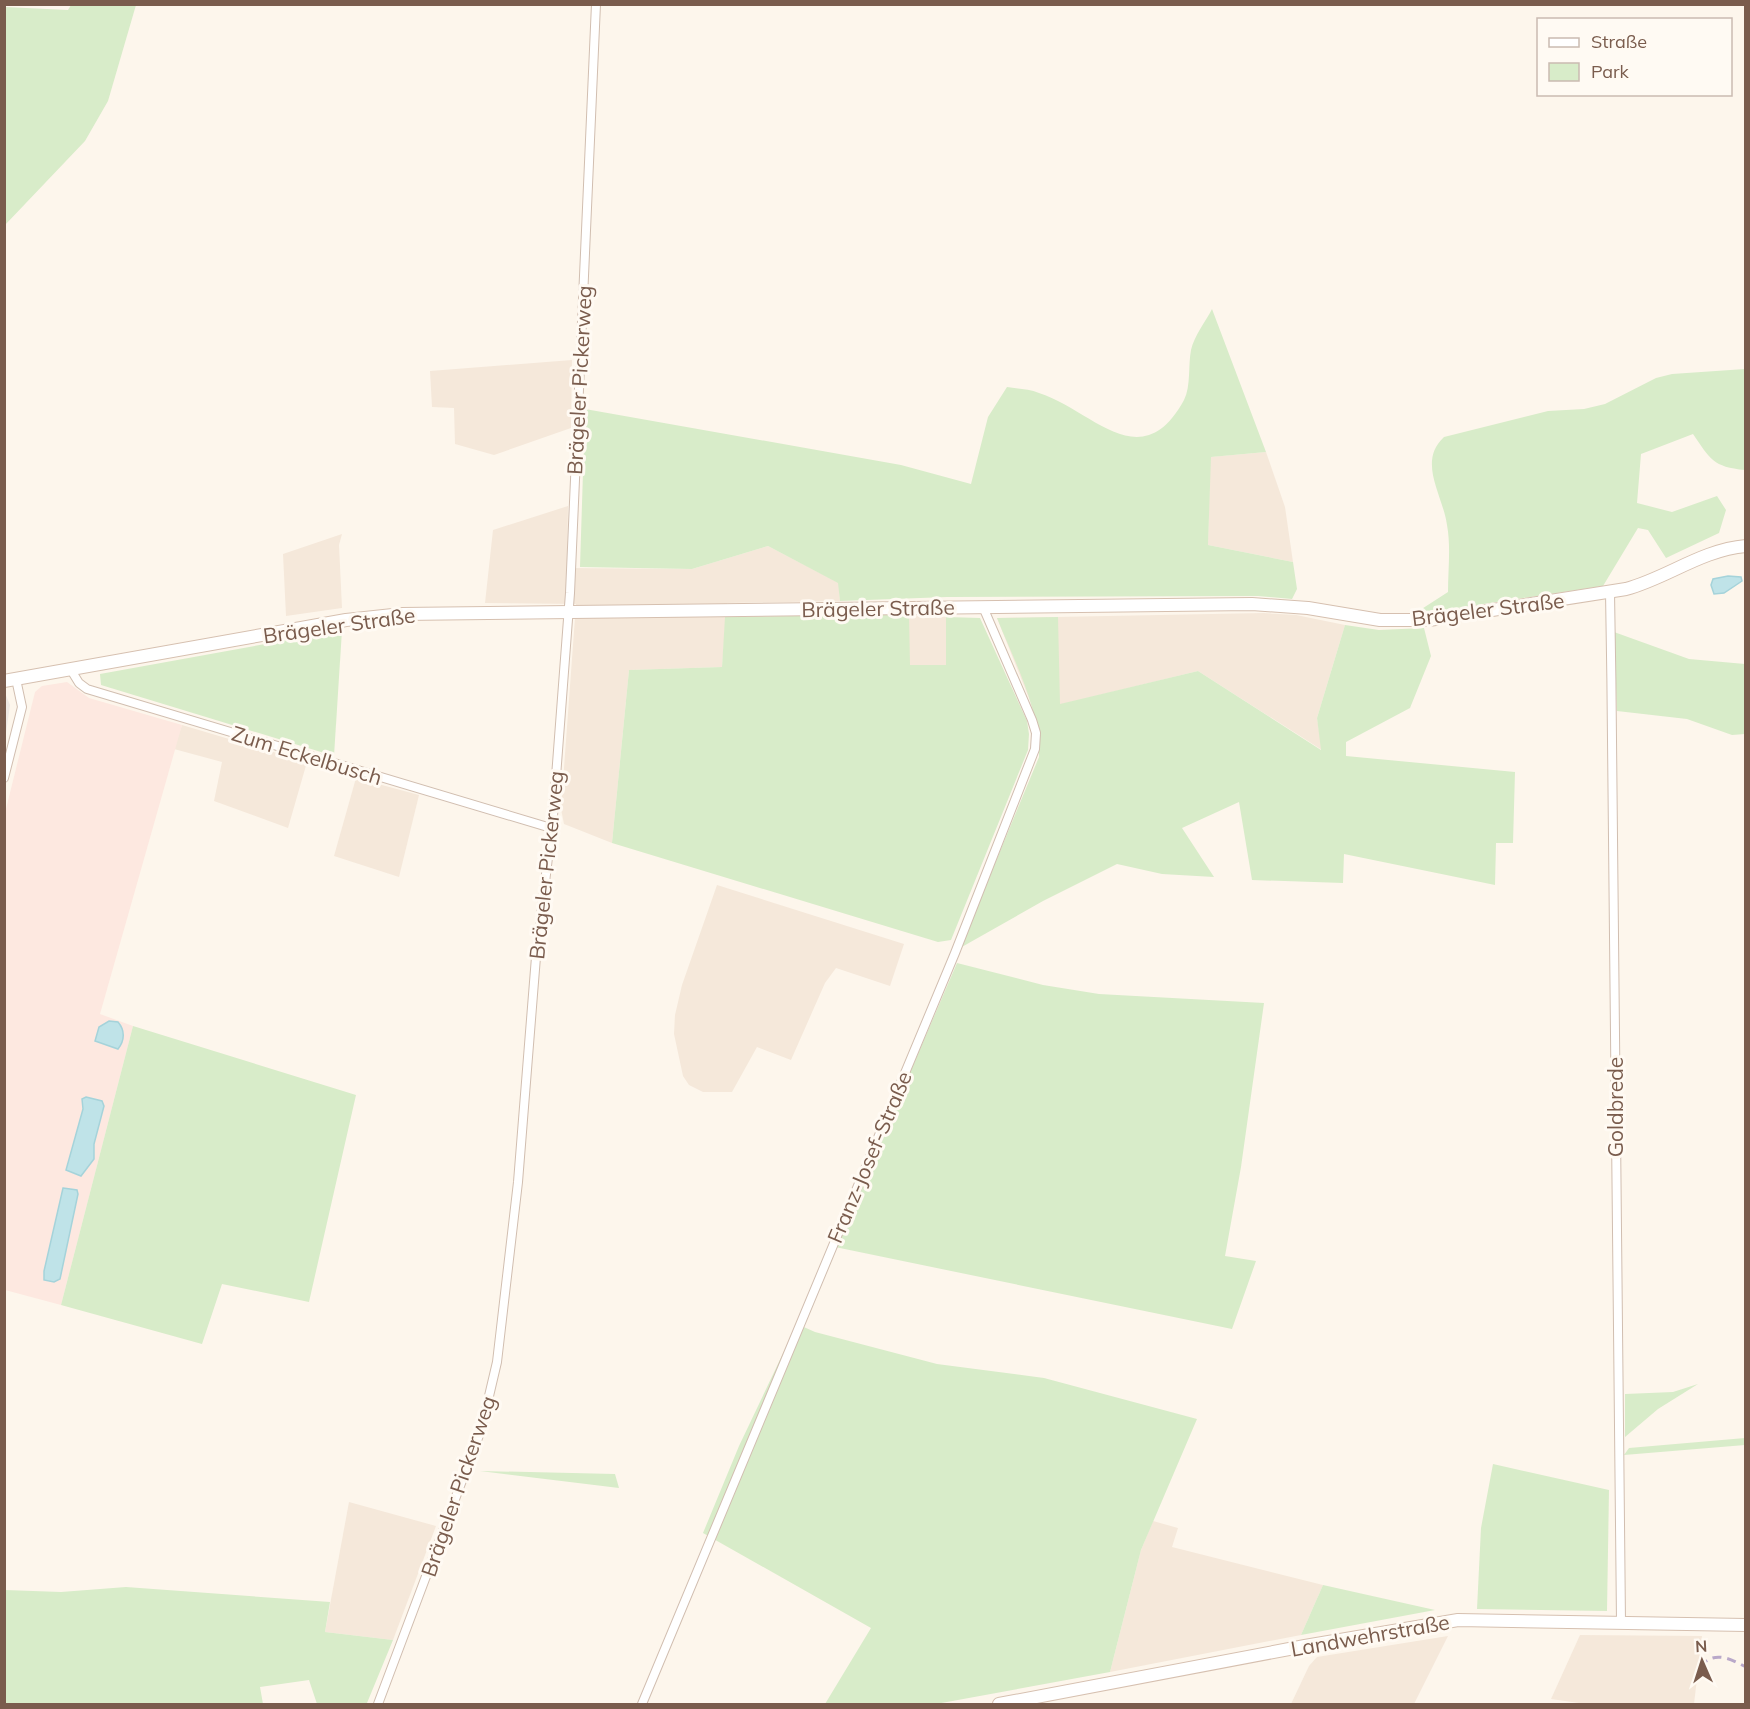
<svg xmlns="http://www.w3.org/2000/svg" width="1750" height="1709" viewBox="0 0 1750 1709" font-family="Mulish,sans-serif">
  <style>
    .residential { fill: #f5e8da }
    .commercial { fill: #fde8e0 }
    .industrial { fill: #efe9e4 }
    .green { fill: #d8ecc9 }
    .water { fill: #bfe3e8; stroke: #a5d3da; stroke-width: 1.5 }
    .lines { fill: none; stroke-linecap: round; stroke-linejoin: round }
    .street-casing { stroke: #d1beb0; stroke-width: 10 }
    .secondary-casing { stroke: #d6c0b0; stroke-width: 14 }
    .street { stroke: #fff; stroke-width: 8 }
    .secondary { stroke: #fff; stroke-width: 12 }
    .rail { stroke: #b9a8c9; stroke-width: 3; stroke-dasharray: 9 6; stroke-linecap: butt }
    .labels { text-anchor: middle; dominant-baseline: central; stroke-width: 6; stroke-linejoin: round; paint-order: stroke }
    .street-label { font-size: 21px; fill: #7a5c4d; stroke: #fffaf3 }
  </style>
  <rect width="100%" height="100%" fill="#fdf6ec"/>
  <g class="residential">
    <polygon points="572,360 571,428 494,455 455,444 454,408 432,407 430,371"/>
    <polygon points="1266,452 1285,507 1293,562 1208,545 1210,457"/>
    <polygon points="568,506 567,568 692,569 768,546 839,583 840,601 727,603 722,667 629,670 612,843 564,824 561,809 576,604 485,603 493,530"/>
    <polygon points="342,534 339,545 342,608 286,616 283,554"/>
    <polygon points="1264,613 1296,615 1345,625 1317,718 1322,750 1198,671 1034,711 997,618"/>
    <polygon points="909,614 946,617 946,665 909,665"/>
    <polygon points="182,725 307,762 288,828 214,801 222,762 174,749"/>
    <polygon points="356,778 419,795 399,877 334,856"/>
    <polygon points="717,885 904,944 890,986 836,968 825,983 791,1060 757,1047 732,1092 703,1092 689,1085 683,1076 674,1034 675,1015 682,985"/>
    <polygon points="349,1502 436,1526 393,1640 325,1632"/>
    <polygon points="1153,1521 1178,1528 1172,1547 1323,1585 1301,1635 1110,1672 1141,1550"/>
    <polygon points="1580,1635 1702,1636 1694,1704 1586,1704 1551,1699"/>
    <polygon points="1448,1636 1414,1704 1291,1704 1309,1666 1317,1657"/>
  </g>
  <polygon class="commercial" points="67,682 89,698 182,725 100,1014 133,1026 61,1305 5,1290 5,813 35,692 42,686"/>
  <polygon class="industrial" points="5,693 10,705 5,740 4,693"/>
  <g class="green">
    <polygon points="71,5 136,5 108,101 85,141 5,225 5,7 68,10"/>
    <path d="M 1212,309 L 1266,452 L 1211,457 L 1208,545 L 1293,562 L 1297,589 L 1292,599 L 1258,596 L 947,597 L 840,601 L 838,583 L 768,546 L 692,569 L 580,567 L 585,409 L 901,465 L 971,484 L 988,417 L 1007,387 C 1018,389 1029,389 1039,393 C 1091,409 1141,479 1184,400 C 1191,386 1188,365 1191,350 C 1194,336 1206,321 1212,309 Z"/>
    <path d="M 1745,369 L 1745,470 C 1713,467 1710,459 1693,434 L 1641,454 L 1637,503 L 1672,512 L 1717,496 L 1726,510 L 1719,533 L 1666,558 L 1648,530 L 1638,528 L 1603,586 L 1444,610 L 1417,612 L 1448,592 C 1448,570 1451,546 1447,525 C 1443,495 1417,462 1444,437 L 1548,411 L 1584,409 L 1605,404 L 1656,378 L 1672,374 Z"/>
    <polygon points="909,614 910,665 946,665 946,617 980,618 1027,721 1029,734 1028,750 951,940 938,942 612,843 629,670 722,667 725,617"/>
    <path d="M 1058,617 L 1060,704 L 1198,671 L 1321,750 L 1317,718 L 1345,625 L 1379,630 L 1424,628 L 1431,656 L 1410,708 L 1346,742 L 1346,756 L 1515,772 L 1513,843 L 1496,843 L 1495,885 L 1344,854 L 1343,883 L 1252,880 L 1239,802 L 1182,828 L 1214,877 L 1162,874 L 1117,864 L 1043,901 L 960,948 L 1039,757 C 1040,708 1015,663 997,618 Z"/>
    <polygon points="342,630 334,756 101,685 100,674"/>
    <polygon points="1614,632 1689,659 1745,664 1745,734 1732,735 1687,719 1617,711"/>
    <polygon points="957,963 1043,985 1099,994 1264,1003 1241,1167 1225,1256 1256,1261 1232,1329 835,1247"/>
    <polygon points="133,1026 356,1095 309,1302 222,1284 202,1344 61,1305"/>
    <polygon points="797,1324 815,1332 937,1364 1044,1378 1197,1419 1141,1550 1110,1672 936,1704 825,1704 871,1628 703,1533 739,1446"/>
    <polygon points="1698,1384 1658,1409 1625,1437 1625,1394 1673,1392"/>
    <polygon points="1745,1438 1745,1445 1624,1455 1629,1448"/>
    <polygon points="1493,1464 1609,1490 1607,1611 1477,1609 1481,1528"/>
    <polygon points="480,1471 615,1474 619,1488"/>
    <polygon points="1323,1585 1435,1610 1301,1635"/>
    <polygon points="126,1587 330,1602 325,1632 393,1640 367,1703 317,1704 309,1680 260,1687 263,1704 5,1704 5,1590 61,1592"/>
  </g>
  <g class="water">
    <polygon points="1728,576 1741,577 1742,581 1724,593 1714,594 1711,585 1713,579"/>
    <path d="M 109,1021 L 118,1022 C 125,1030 125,1040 118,1049 L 95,1041 L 99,1027 Z"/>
    <polygon points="86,1097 102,1101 104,1106 94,1144 94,1159 81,1176 66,1170 83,1109 82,1099"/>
    <polygon points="63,1188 77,1190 78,1194 60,1279 54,1282 44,1280 44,1271"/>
  </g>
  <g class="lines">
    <defs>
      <g id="street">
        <path d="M 1610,592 C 1616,935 1615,1278 1621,1622"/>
        <polyline points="71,670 79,683 87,689 551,828"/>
        <polyline points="4,778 22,707 16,679"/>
        <polyline points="378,1704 481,1430 497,1362 518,1182 536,957 553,816 570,593 596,4"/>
        <polyline points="642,1704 955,953 1035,749 1036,733 1032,720 983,607"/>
      </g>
      <g id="secondary">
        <path d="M 4,681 L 346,620 L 402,614 L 1252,604 L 1308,608 L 1380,620 L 1429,620 L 1626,589 C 1667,578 1701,550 1746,546"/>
        <polyline points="999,1704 1305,1646 1458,1620 1746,1625"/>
      </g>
    </defs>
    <use href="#street" class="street-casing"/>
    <use href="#secondary" class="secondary-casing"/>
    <use href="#street" class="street"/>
    <use href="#secondary" class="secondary"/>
    <path class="rail" d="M 1703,1668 L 1704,1663 C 1717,1651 1732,1660 1746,1667"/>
  </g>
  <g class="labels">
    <g class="street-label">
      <text transform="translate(579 380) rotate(-87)">Brägeler Pickerweg</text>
      <text transform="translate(878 608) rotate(-1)">Brägeler Straße</text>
      <text transform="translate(1488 609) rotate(-7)">Brägeler Straße</text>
      <text transform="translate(339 625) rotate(-8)">Brägeler Straße</text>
      <text transform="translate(307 755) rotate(17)">Zum Eckelbusch</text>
      <text transform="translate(546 865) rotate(-84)">Brägeler Pickerweg</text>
      <text transform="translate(1615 1107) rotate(-90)">Goldbrede</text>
      <text transform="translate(869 1157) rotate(-67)">Franz-Josef-Straße</text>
      <text transform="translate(458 1486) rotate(-71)">Brägeler Pickerweg</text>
      <text transform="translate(1370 1635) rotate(-10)">Landwehrstraße</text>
    </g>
  </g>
  <rect width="1750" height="1709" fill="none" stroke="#7a5c4d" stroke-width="12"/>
  <rect x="1537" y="18" width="195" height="78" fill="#fffaf3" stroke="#cabbb1" stroke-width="1.5"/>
  <rect x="1549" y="38" width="30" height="9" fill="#ffffff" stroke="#cabbb1" stroke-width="1.5"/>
  <text x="1591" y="48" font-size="18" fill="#7a5c4d">Straße</text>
  <rect x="1549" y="63" width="30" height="18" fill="#d8ecc9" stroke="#cabbb1" stroke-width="1.5"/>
  <text x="1591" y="78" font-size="18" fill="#7a5c4d">Park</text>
  <g transform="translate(1702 1661) rotate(357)" stroke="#fffaf3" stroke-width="4.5" paint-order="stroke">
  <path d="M0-4.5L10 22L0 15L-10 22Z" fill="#7a5c4d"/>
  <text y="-9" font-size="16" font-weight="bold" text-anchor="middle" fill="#7a5c4d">N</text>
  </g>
</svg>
